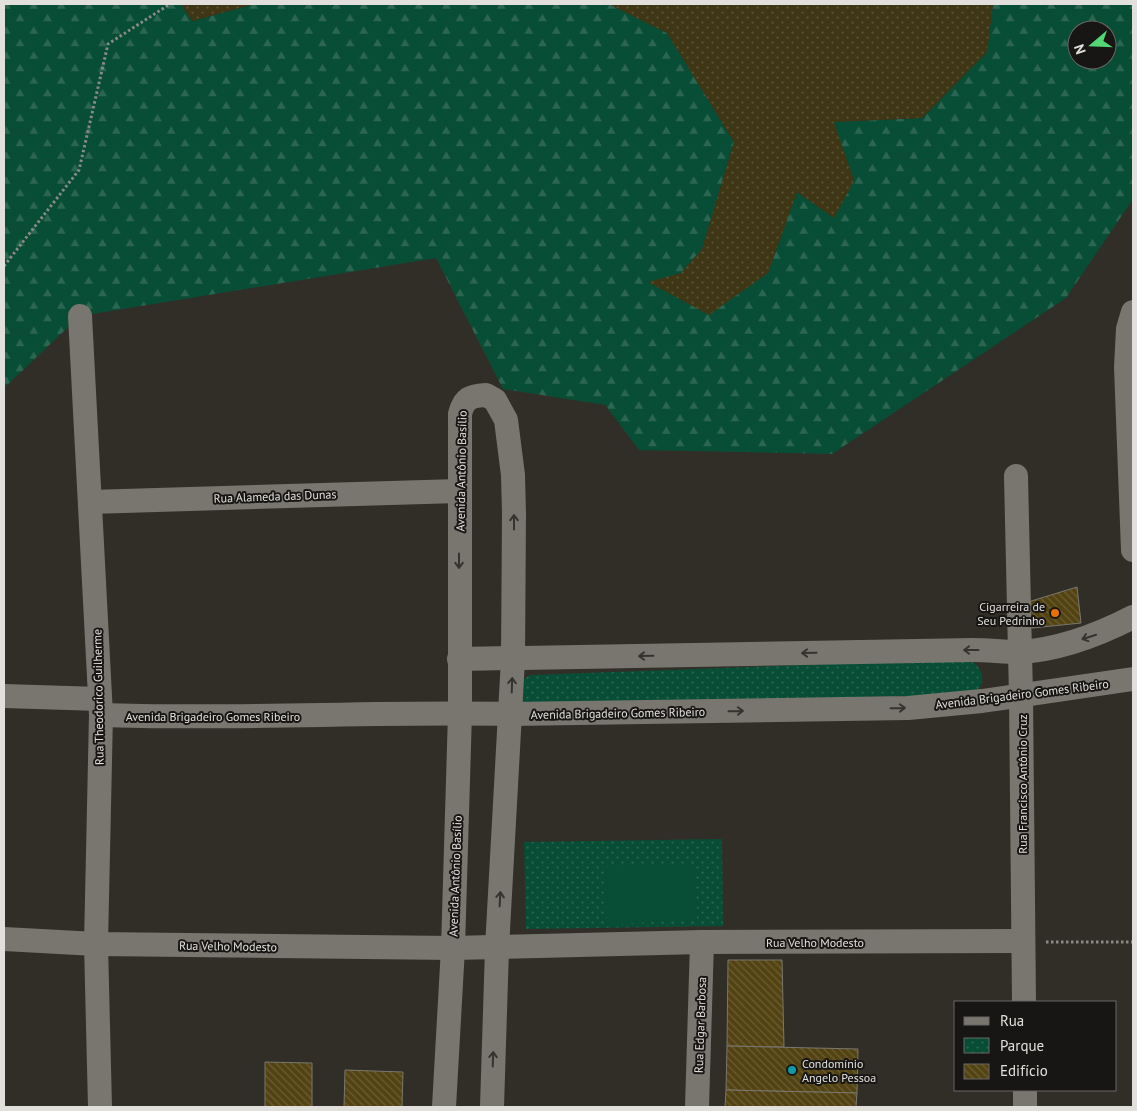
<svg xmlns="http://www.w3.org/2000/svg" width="1137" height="1111" viewBox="0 0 1137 1111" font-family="'PT Sans',sans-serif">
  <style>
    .forest { fill: url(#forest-firs); fill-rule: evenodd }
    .sand { fill: url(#sand-dots) }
    .park { fill: url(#park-dots) }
    .pitch { fill: #084d35 }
    .building { fill: url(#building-back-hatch); stroke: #79776f }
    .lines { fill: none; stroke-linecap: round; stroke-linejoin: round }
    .path { stroke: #8b8984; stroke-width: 3; stroke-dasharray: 2.5 2.5; stroke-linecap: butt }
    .minor { stroke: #79766f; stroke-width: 24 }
    .oneway { stroke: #35332f }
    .food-dot { fill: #e8710a; stroke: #181614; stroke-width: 2 }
    .culture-dot { fill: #0f9aa8; stroke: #181614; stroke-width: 2 }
    .labels { text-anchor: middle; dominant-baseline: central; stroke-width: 4; stroke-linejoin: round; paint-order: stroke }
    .street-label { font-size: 12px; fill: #e2e0dc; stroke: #181614 }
    .poi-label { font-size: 12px; fill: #e2e0dc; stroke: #181614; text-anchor: end }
  </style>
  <defs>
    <pattern id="forest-firs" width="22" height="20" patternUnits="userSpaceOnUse" patternTransform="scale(1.25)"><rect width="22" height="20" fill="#084d35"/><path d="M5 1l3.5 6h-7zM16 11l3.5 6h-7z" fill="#2c6652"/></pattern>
    <pattern id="sand-dots" width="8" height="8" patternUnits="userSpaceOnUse" patternTransform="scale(1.25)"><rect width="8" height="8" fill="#3e3615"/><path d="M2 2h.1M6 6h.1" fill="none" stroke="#5a5336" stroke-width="1.8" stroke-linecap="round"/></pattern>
    <pattern id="park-dots" width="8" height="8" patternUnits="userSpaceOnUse" patternTransform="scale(1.25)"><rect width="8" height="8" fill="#084d35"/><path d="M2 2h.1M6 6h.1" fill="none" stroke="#2c6652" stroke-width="1.8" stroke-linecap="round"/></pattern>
    <pattern id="building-back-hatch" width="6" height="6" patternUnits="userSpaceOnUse" patternTransform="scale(1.25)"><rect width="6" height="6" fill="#534312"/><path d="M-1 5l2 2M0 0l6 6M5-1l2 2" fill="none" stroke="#6b5e34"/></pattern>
  </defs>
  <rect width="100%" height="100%" fill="#312e28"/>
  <path class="forest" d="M 4,4 L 181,4 L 193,21 L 254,4 L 609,4 L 667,33 L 734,142 L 702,249 L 681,273 L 768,273 L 797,192 L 833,217 L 854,180 L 833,122 L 922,118 L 987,52 L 993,4 L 1133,4 L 1133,199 L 1066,298 L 832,454 L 639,450 L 605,405 L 503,389 L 436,258 L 80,316 L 4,388 ZM 1077,30 L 1107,30 L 1107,60 L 1077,60 Z"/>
  <g class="sand">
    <polygon points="181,4 254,4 192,21"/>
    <polygon points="609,4 993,4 987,52 922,118 834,122 854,181 834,218 797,192 768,273 709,315 648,282 681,273 702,249 734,142 667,33"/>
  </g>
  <g class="park">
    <path d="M 964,659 C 984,663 989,684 972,695 L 524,703 L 521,700 L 523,679 L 531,675 Z"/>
    <polygon points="722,839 723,926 526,929 524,842"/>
  </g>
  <polygon class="pitch" points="695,864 697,920 607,924 605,867"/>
  <g class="building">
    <polygon points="1077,587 1081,623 1032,628 1028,602"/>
    <polygon points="728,960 782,960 784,1047 727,1046"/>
    <polygon points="727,1046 858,1049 857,1093 726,1090"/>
    <polygon points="265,1062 312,1063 312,1107 265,1107"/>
    <polygon points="345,1070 403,1072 402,1107 344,1107"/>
    <polygon points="726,1090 857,1093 856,1107 725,1107"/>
  </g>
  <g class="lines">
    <g class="path">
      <polyline points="4,266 79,170 108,44 170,4"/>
      <polyline points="1046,942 1133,942"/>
    </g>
    <g class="minor">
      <polyline points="1133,312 1128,329 1126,367 1133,550"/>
      <polyline points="80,316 101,715 96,944 100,1107"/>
      <polyline points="1016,476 1021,696 1024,1002"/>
      <polyline points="90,502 459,491"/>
      <path d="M 459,659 L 973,650 C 988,650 1004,652 1019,652 C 1060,650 1098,635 1133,617"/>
      <polyline points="4,696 100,699"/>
      <path d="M 101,715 C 238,720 374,711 511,714 L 908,708 L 982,701 L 1133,679"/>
      <polyline points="4,939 96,944 453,948 702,942 1023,941"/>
      <polyline points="1025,1090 1025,1107"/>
      <path d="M 444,1107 L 453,948 L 460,713 L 460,414 C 464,398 470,396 486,395 L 495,400 L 506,420 L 513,475 L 514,513 L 513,659 L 497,948 L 492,1107"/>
      <polyline points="697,1107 702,942"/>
    </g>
  </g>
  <defs><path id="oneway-shaft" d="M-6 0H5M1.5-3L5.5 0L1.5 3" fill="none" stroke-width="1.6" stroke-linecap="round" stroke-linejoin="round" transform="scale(1.25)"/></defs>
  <g class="oneway">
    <use href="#oneway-shaft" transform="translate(514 522) rotate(-90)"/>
    <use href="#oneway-shaft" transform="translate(459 561) rotate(90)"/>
    <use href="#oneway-shaft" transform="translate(1089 637) rotate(162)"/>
    <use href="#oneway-shaft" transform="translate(971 650) rotate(-180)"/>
    <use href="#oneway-shaft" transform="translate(809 653) rotate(179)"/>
    <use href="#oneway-shaft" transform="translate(646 656) rotate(179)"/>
    <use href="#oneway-shaft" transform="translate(512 685) rotate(-88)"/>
    <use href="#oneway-shaft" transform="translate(898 708) rotate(-1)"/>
    <use href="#oneway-shaft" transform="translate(736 711) rotate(-1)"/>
    <use href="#oneway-shaft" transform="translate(500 899) rotate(-87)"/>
    <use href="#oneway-shaft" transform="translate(493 1059) rotate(-88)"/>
  </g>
  <circle class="food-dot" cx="1055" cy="613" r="5"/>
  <circle class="culture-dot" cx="792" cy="1070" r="5"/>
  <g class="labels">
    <g class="street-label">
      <text transform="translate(461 471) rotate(-89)">Avenida Antônio Basílio</text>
      <text transform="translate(275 496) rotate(-2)">Rua Alameda das Dunas</text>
      <text transform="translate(1022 694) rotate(-7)">Avenida Brigadeiro Gomes Ribeiro</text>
      <text transform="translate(98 697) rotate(-91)">Rua Theodorico Guilherme</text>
      <text transform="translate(618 713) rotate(-1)">Avenida Brigadeiro Gomes Ribeiro</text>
      <text x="213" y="716">Avenida Brigadeiro Gomes Ribeiro</text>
      <text transform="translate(1022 784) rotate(-90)">Rua Francisco Antônio Cruz</text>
      <text transform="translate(455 876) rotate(-88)">Avenida Antônio Basílio</text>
      <text x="815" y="942">Rua Velho Modesto</text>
      <text transform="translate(228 946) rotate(1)">Rua Velho Modesto</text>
      <text transform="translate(700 1025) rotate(-88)">Rua Edgar Barbosa</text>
    </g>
    <g class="poi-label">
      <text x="1045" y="606">Cigarreira de<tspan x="1045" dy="14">Seu Pedrinho</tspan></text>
      <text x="802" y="1063" text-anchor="start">Condomínio<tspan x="802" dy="14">Angelo Pessoa</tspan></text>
    </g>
  </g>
  <rect width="1137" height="1111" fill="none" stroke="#e2e0dc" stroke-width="10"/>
  <rect x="954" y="1001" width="162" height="90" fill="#181614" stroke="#696764"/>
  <rect x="964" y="1017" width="25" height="8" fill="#79766f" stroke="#696764"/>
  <text x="1000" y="1026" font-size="15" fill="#e2e0dc">Rua</text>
  <rect x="964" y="1038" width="25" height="15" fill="url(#park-dots)" stroke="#696764"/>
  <text x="1000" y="1051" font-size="15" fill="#e2e0dc">Parque</text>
  <rect x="964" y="1064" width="25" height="15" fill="url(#building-back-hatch)" stroke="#696764"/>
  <text x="1000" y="1076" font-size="15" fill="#e2e0dc">Edifício</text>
  <g transform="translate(1092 45) rotate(251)"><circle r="24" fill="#181614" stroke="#696764"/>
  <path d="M0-4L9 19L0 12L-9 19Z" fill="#53d673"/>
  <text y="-8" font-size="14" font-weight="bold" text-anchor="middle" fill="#e2e0dc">N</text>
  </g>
</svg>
